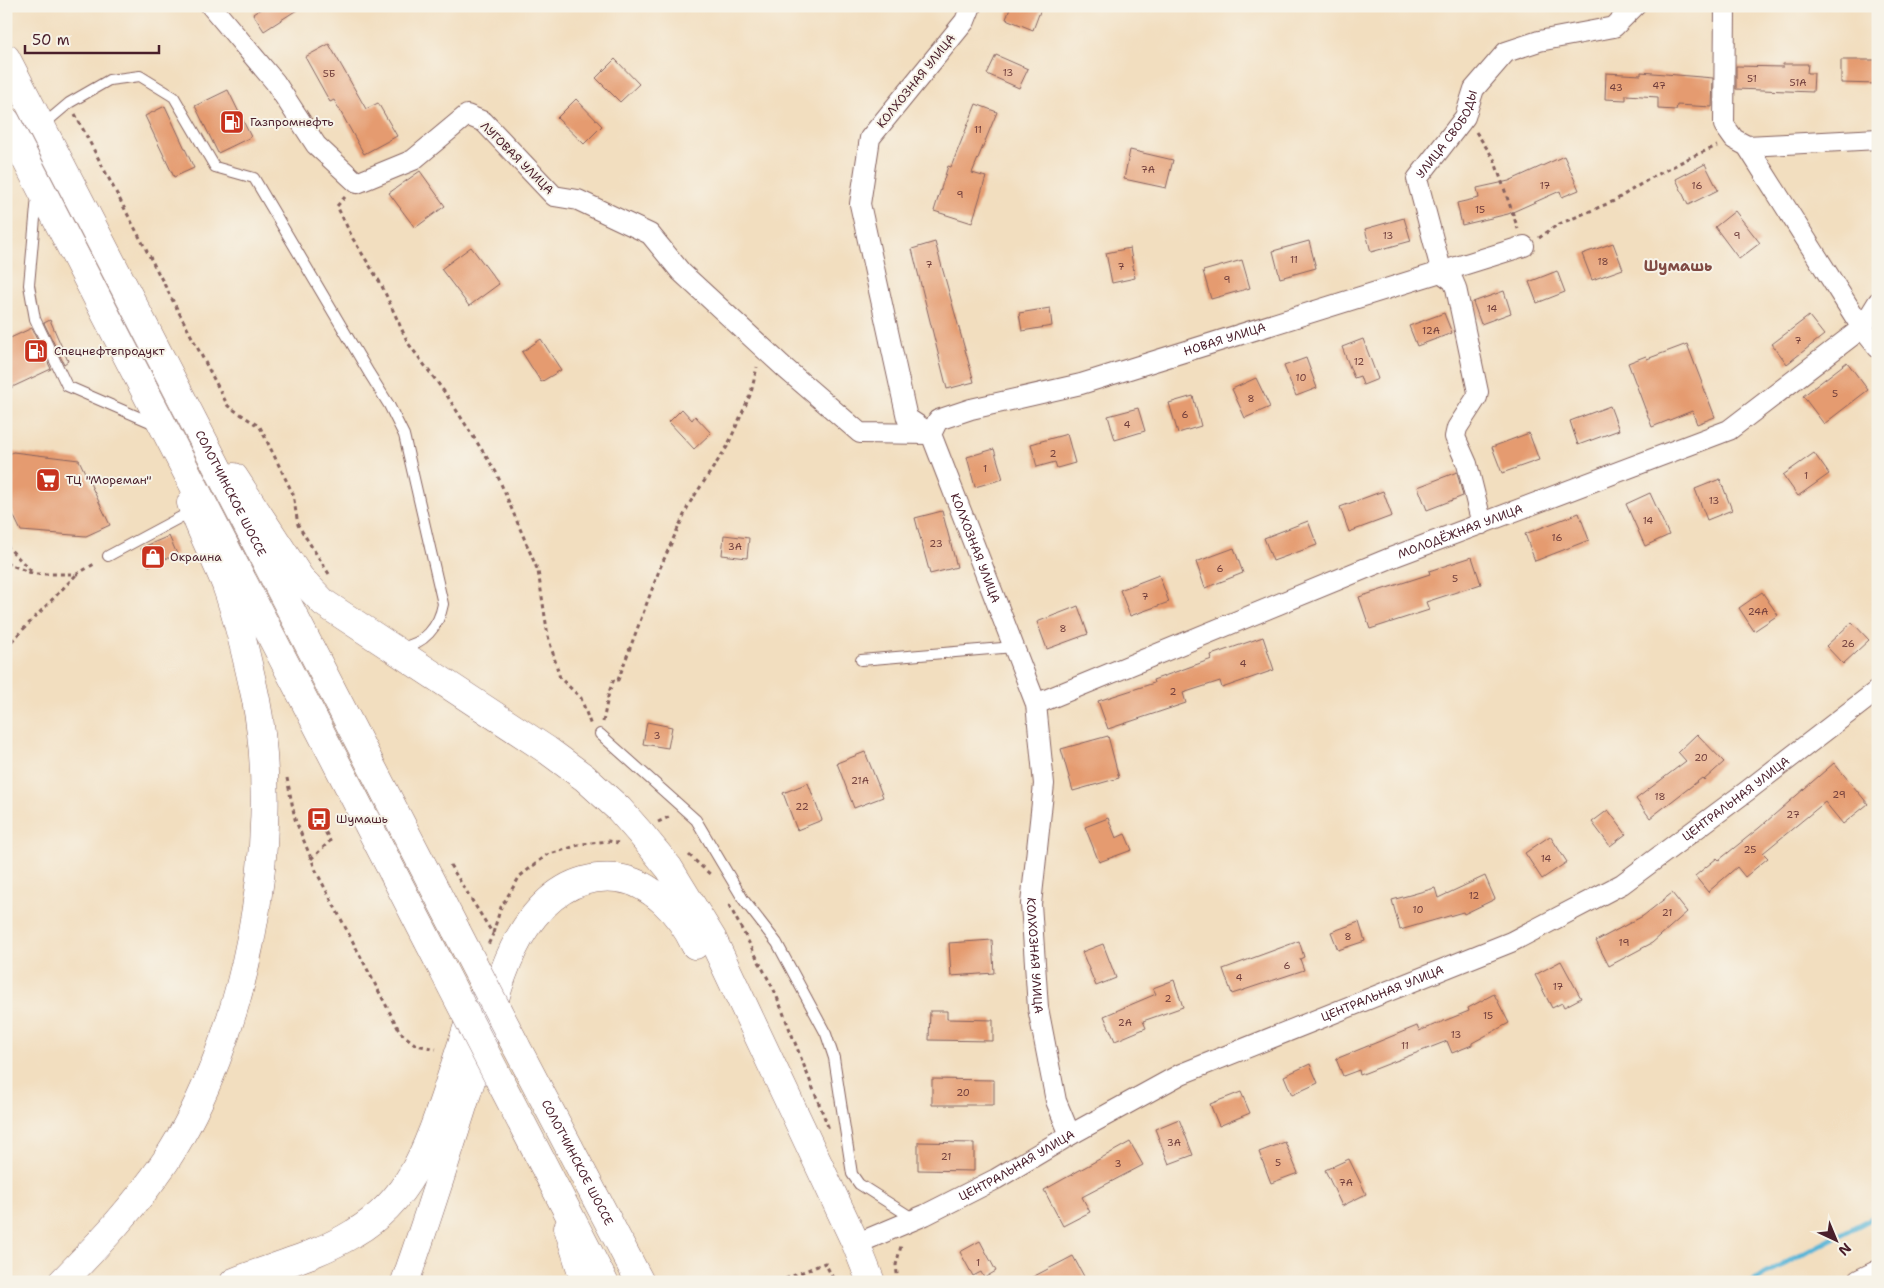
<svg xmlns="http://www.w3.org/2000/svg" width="1884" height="1288" viewBox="0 0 1884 1288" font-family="'Shantell Sans',sans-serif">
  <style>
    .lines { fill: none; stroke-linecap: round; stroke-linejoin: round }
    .stream { stroke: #59b5d7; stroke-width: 5.5 }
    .building { fill: #e59b70 }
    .service-casing { stroke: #85625f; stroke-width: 12 }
    .minor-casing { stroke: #85625f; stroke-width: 22 }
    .tertiary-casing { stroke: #85625f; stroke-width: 27 }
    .secondary-casing { stroke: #85625f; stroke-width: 29 }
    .primary-casing { stroke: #85625f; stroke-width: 29 }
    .path { stroke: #85625f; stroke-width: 3; stroke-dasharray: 4 4; stroke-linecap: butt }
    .service { stroke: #fff; stroke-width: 10 }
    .minor { stroke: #fff; stroke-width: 20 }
    .tertiary { stroke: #fff; stroke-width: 25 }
    .secondary { stroke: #fff; stroke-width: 28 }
    .primary { stroke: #fff; stroke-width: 28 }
    .primary-bridge-casing { stroke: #85625f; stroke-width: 29; stroke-linecap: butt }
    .primary-bridge { stroke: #fff; stroke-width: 28 }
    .labels { text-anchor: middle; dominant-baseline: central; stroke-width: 4; stroke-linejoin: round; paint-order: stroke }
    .number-label { font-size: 10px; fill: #713e3c }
    .street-label { font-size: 12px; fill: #4a1f2b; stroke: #f7f3e8 }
    .poi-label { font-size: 12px; fill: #4a1f2b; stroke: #f7f3e8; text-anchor: start }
    .quarter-label { font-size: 15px; font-weight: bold; fill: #804a43; stroke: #f7f3e8 }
  </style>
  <rect width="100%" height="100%" fill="#f7f3e8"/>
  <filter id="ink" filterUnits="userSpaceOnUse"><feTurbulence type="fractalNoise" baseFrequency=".02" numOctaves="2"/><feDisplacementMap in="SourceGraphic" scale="10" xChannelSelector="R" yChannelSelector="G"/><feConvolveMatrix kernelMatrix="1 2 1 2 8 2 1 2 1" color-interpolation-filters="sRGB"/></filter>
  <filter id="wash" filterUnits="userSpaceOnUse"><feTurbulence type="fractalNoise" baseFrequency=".0096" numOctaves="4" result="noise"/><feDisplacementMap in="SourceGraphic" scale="20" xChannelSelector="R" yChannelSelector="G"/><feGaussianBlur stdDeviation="1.12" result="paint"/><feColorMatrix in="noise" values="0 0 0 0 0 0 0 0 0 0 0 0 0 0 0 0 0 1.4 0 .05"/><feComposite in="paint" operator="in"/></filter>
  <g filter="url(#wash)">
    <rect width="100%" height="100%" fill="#f2debf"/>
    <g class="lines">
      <polyline class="stream" points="1750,1282 1878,1215"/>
    </g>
    <g id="blocks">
      <g class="building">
        <polygon points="265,6 303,6 264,31 253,14"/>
        <polygon points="1011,6 1042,6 1033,30 1006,19"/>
        <polygon points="329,44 366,109 378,103 397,136 364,154 334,100 330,102 305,57"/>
        <polygon points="996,55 1028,69 1019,88 987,74"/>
        <polygon points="615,59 639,84 620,102 596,78"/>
        <polygon points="1841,60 1878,60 1877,84 1841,83"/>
        <polygon points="1783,64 1808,64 1807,73 1814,73 1813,92 1736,89 1736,66 1783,67"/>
        <polygon points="1641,72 1713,78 1712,107 1677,105 1676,110 1658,109 1658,97 1626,95 1626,100 1605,99 1606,73 1641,75"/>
        <polygon points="228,90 251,137 218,153 195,106"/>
        <polygon points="576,99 602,126 584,144 557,118"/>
        <polygon points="976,104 997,112 972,173 986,177 972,223 934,211 948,166 951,167"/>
        <polygon points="165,106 194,168 174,177 145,116"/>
        <polygon points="1130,150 1173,160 1166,188 1124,179"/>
        <polygon points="1564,156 1579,190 1562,197 1560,191 1508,214 1462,225 1457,203 1479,198 1477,188 1509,181"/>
        <polygon points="1705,164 1718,190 1688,205 1676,179"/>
        <polygon points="420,171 445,206 415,228 389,193"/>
        <polygon points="1735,211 1760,243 1739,259 1715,227"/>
        <polygon points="1404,218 1411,241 1371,252 1365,229"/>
        <polygon points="1309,241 1316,268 1280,278 1273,251"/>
        <polygon points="935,242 974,382 947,389 912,249"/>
        <polygon points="1613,243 1623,269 1592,280 1582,254"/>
        <polygon points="471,247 499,284 469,306 441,269"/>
        <polygon points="1130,248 1135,278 1112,283 1106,253"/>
        <polygon points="1242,260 1250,288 1211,299 1203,271"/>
        <polygon points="1557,271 1565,292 1537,303 1529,282"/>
        <polygon points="1504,291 1511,313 1481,324 1473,302"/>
        <polygon points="1050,308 1052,326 1022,331 1019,313"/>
        <polygon points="1444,313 1452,333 1417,346 1409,326"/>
        <polygon points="1809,316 1824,335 1787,364 1772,344"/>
        <polygon points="50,320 68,361 64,364 44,323"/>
        <polygon points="32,328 51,369 6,390 6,340"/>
        <polygon points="541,339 561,370 541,382 522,352"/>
        <polygon points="1363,339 1378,379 1363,385 1360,376 1354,378 1342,347"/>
        <polygon points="1687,344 1715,417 1697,424 1692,411 1652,427 1628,363 1646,356 1647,359"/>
        <polygon points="1306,358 1317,388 1296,396 1284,366"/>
        <polygon points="1847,362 1868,390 1824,424 1803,396"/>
        <polygon points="1256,378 1270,407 1245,418 1232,389"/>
        <polygon points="1193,396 1201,426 1178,433 1169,403"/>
        <polygon points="1610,406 1619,430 1578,445 1570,421"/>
        <polygon points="1138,408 1145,431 1115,440 1108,416"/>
        <polygon points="682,409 692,420 695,416 711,433 694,449 669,422"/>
        <polygon points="1529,433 1539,460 1502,473 1492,447"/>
        <polygon points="1067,434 1075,463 1057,468 1055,462 1037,467 1031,444"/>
        <polygon points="994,449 1003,479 975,487 967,457"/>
        <polygon points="13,452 79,460 110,525 86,536 21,531 6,500 6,456"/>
        <polygon points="1814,453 1829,474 1798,496 1783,475"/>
        <polygon points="1457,472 1463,496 1427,510 1418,487"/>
        <polygon points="1720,479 1732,510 1707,520 1695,489"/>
        <polygon points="1383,491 1392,516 1349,532 1340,507"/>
        <polygon points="1650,493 1669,535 1645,546 1626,504"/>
        <polygon points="942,511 957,567 930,574 915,518"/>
        <polygon points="1579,513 1589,540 1535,561 1525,534"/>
        <polygon points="1308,521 1317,545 1273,561 1264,538"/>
        <polygon points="724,535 749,538 747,558 722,555"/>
        <polygon points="169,536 177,554 149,566 141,548"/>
        <polygon points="1234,548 1243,573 1205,588 1196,562"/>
        <polygon points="1472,557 1481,584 1426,602 1429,610 1370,629 1359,597 1430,574 1429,571"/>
        <polygon points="1159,575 1169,602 1130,616 1120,590"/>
        <polygon points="1762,592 1778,615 1754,631 1739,608"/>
        <polygon points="1078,606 1088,634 1047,649 1037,622"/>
        <polygon points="1852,622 1869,640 1843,664 1826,646"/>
        <polygon points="1263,637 1274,670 1222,688 1220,681 1183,693 1186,703 1108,729 1098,701 1154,683 1153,680 1212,659 1211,655"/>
        <polygon points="647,722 672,727 668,748 643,744"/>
        <polygon points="1697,734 1724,762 1704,780 1702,778 1650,818 1636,799 1686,761 1678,752"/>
        <polygon points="1108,736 1119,778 1073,791 1061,749"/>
        <polygon points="865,752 883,797 854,808 837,763"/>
        <polygon points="1834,763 1868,804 1843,824 1825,802 1763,853 1768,858 1745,877 1737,867 1708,892 1695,876 1717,858 1719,860 1759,828"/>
        <polygon points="808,783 822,820 797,830 783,793"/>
        <polygon points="1608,810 1626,834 1610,846 1592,822"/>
        <polygon points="1108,818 1116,838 1125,834 1132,850 1099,862 1085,827"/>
        <polygon points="1550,836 1567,862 1542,879 1525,853"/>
        <polygon points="1485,876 1495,899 1464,914 1463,912 1400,930 1392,900 1435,888 1438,898"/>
        <polygon points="1672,893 1687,912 1652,943 1609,966 1596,941 1643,916"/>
        <polygon points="1359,922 1365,941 1338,950 1331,932"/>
        <polygon points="992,940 994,973 951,976 949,943"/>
        <polygon points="1299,941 1304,957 1300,959 1304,970 1232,994 1223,969"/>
        <polygon points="1103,944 1116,978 1096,986 1082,952"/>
        <polygon points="1561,961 1581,998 1564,1007 1562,1003 1552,1008 1535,975"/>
        <polygon points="1174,980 1183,1007 1143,1021 1146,1028 1115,1041 1104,1016 1156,994 1153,988"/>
        <polygon points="1494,994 1509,1023 1472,1043 1472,1045 1452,1053 1447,1041 1360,1075 1359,1070 1343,1076 1336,1059 1417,1026 1419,1031 1469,1011 1468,1008"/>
        <polygon points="930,1011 947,1011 947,1019 993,1020 993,1041 929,1040"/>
        <polygon points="1310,1064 1318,1083 1292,1095 1284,1076"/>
        <polygon points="932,1079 994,1080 994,1105 932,1105"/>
        <polygon points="1241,1092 1250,1113 1219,1126 1210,1104"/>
        <polygon points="1179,1119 1193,1155 1169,1164 1155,1129"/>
        <polygon points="918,1142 974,1143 974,1171 918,1170"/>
        <polygon points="1130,1142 1143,1165 1082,1197 1090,1212 1063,1226 1044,1190"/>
        <polygon points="1285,1142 1298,1173 1271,1183 1259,1152"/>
        <polygon points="1349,1159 1366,1194 1342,1206 1325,1170"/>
        <polygon points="980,1241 996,1271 984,1278 981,1272 973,1276 960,1252"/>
        <polygon points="1073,1256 1087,1282 1023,1282"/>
      </g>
    </g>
  </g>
  <g filter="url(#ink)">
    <use href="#blocks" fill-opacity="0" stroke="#85625f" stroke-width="1"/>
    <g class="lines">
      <defs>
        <g id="service">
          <path d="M 43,125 L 69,103 L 109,80 L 140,76 L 174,97 L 215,167 L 254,178 L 369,373 L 389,405 L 404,435 L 443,604 C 439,626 424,645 401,647"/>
          <polyline points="37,196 29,285 35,319 67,386 157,425"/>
          <polyline points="108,556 192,511"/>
          <polyline points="861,660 1014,647"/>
          <polyline points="600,734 696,820 743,899 777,943 826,1034 834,1058 852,1174 859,1184 914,1219"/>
        </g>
        <g id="minor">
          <path id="s1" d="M 211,6 L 275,82 L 316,145 L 357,183 L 413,160 L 467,115 L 484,122 L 554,196 L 578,200 L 650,234 L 681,272 L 787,370 L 860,433 L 931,434 L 938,420 L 971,409 L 1081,384 L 1524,246"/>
          <path id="s2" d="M 971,6 L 965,21 L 870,138 L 860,204 L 907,418 L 931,434 L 1036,704 L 1044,784 L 1031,904 L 1038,1008 L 1056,1101 L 1070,1135"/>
          <polyline points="1725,6 1724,125 1734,139 1747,146 1862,328 1878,348"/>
          <polyline points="1747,146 1878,139"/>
          <path id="s3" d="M 1482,524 L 1467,464 L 1455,437 L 1457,428 L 1477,397 L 1478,392 L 1456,288 L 1453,281 L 1442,273 L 1417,179 L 1465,117 L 1474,89 L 1506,52 L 1539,41 L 1614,27 L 1635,6"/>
          <path id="s4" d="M 1036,704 L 1393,557 L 1729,430 L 1862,328 L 1878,302"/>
          <path id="s5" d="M 856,1244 L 925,1215 L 996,1179 L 1070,1135 L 1181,1074 L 1511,942 L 1622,884 L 1747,791 L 1878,690"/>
        </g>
        <polyline id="tertiary" points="1860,1282 1878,1273"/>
        <g id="secondary">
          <polyline points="234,477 300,578 324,603 547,750 585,778 619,809 641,834 669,868 712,938 856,1244 871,1282"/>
          <polyline points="568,1228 582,1273 583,1282"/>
          <path d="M 62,1282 C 99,1244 135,1206 165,1162 C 245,1041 283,843 256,700 C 248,662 239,622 226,585 C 215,557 200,531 191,503"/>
          <path d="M 234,1282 C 274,1266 317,1256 354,1233 C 410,1200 427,1149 447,1090 C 456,1061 466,1032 475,1003"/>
          <path d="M 405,1282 C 432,1207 455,1131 479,1055 C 492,1012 501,964 526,927 C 548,895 577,874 617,878 C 652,882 681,915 695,945"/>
        </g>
        <g id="primary">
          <path id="s6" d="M 6,58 L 456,930"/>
          <polyline points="6,121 441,966"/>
          <path id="s7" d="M 515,1044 L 640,1282"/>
          <polyline points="500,1081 604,1282"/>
        </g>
      </defs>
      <use href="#service" class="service-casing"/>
      <use href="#minor" class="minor-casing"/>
      <use href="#tertiary" class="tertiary-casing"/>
      <use href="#secondary" class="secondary-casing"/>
      <use href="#primary" class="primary-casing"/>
      <g class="path">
        <polyline points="75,114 228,406 260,427 293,494 298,525 329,574"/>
        <polyline points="1476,132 1494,159 1518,229"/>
        <polyline points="345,197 337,206 353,239 381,284 408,343 446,394 496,472 538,571 548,636 560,678 581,698 591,726"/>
        <polyline points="1539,238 1557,225 1614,201 1649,179 1691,157 1717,146"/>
        <polyline points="6,545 32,572"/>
        <polyline points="6,563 34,574 77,574 96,563"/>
        <polyline points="6,647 77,574"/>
        <polyline points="603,722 609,692 614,679 618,680 660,568 689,504 727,447 751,393 757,367"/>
        <polyline points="287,778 295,819 317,873 400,1032 416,1045 436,1049"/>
        <polyline points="658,822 671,816"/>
        <polyline points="689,855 712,876"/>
        <polyline points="311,859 330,841 319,819"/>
        <polyline points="450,865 493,934 488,945"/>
        <polyline points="729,905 775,992 829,1129"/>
        <polyline points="493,933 501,907 520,876 547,855 582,844 609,841 618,843"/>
        <polyline points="778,1282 825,1263 835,1282"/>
        <polyline points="898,1282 896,1265 901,1246"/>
      </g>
      <use href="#service" class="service"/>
      <use href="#minor" class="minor"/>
      <use href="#tertiary" class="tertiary"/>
      <use href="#secondary" class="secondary"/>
      <use href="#primary" class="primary"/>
      <defs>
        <g id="primary-bridge">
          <polyline points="456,930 515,1044"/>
          <polyline points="441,966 500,1081"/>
        </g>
      </defs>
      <use href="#primary-bridge" class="primary-bridge-casing"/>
      <use href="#primary-bridge" class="primary-bridge"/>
    </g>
  </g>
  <defs>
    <symbol id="fuel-square" viewBox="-11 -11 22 22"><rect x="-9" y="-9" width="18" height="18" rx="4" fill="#c8321e" stroke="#f7f3e8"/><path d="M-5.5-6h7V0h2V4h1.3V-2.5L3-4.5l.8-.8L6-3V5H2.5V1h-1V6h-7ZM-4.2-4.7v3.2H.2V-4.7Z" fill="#fff"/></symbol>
    <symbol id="supermarket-square" viewBox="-11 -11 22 22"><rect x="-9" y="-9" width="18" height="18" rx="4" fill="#c8321e" stroke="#f7f3e8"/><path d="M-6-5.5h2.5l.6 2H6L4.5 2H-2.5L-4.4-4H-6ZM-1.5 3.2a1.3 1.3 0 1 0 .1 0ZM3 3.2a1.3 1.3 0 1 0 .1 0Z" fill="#fff"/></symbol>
    <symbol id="shop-square" viewBox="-11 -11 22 22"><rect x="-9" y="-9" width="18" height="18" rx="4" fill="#c8321e" stroke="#f7f3e8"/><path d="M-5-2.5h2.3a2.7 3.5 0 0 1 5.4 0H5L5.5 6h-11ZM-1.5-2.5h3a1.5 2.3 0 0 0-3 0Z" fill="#fff"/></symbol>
    <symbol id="bus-square" viewBox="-11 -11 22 22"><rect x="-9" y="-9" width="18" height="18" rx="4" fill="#c8321e" stroke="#f7f3e8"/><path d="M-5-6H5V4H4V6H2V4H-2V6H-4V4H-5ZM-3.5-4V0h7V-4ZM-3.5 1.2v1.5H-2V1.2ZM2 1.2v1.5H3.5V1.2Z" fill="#fff"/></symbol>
  </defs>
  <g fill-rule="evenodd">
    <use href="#fuel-square" x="218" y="108" width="28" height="28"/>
    <use href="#fuel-square" x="22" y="337" width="28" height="28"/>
    <use href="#supermarket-square" x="34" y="466" width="28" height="28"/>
    <use href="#shop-square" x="139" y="543" width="28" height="28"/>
    <use href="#bus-square" x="305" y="805" width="28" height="28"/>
  </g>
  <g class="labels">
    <g class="number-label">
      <text x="1008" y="72">13</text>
      <text x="329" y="73">5Б</text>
      <text x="1752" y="78">51</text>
      <text x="1798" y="82">51А</text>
      <text x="1659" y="85">47</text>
      <text x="1616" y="87">43</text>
      <text x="978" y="129">11</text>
      <text x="1148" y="169">7А</text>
      <text x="1545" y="185">17</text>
      <text x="1697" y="185">16</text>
      <text x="960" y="194">9</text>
      <text x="1480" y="209">15</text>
      <text x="1388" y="235">13</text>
      <text x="1737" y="235">9</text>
      <text x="1294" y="259">11</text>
      <text x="1603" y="261">18</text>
      <text x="929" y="264">7</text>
      <text x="1121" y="266">7</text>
      <text x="1227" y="279">9</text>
      <text x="1492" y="308">14</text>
      <text x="1431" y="330">12А</text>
      <text x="1798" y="340">7</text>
      <text x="1359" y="361">12</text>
      <text x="1301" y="377">10</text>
      <text x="1835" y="393">5</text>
      <text x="1251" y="398">8</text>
      <text x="1185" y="414">6</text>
      <text x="1127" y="424">4</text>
      <text x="1053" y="453">2</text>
      <text x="985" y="468">1</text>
      <text x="1806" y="475">1</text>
      <text x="1714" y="500">13</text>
      <text x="1648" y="520">14</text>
      <text x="1557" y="537">16</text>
      <text x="936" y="543">23</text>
      <text x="735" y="546">3А</text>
      <text x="1220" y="568">6</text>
      <text x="1455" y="578">5</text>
      <text x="1145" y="596">7</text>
      <text x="1758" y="611">24А</text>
      <text x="1063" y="628">8</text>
      <text x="1848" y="643">26</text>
      <text x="1243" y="663">4</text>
      <text x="1173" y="691">2</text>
      <text x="657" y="735">3</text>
      <text x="1701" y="757">20</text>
      <text x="860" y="780">21А</text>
      <text x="1839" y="794">29</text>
      <text x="1660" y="796">18</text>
      <text x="802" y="806">22</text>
      <text x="1793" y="814">27</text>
      <text x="1750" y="849">25</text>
      <text x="1546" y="858">14</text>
      <text x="1474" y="895">12</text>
      <text x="1418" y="909">10</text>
      <text x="1667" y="912">21</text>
      <text x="1348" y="936">8</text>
      <text x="1624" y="942">19</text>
      <text x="1287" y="965">6</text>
      <text x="1239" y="977">4</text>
      <text x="1558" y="986">17</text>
      <text x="1168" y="998">2</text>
      <text x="1488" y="1015">15</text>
      <text x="1125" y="1022">2А</text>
      <text x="1456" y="1034">13</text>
      <text x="1405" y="1045">11</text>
      <text x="963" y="1092">20</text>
      <text x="1174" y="1142">3А</text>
      <text x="946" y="1156">21</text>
      <text x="1278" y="1162">5</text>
      <text x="1118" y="1163">3</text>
      <text x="1346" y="1182">7А</text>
      <text x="978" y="1262">1</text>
    </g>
    <g class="street-label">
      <text transform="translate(916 81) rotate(-51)">КОЛХОЗНАЯ УЛИЦА</text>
      <text stroke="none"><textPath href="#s3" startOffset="422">УЛИЦА СВОБОДЫ</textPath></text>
      <text transform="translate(517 158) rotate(45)">ЛУГОВАЯ УЛИЦА</text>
      <text stroke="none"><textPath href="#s1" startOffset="1260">НОВАЯ УЛИЦА</textPath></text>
      <text stroke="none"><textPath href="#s6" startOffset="490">СОЛОТЧИНСКОЕ ШОССЕ</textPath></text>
      <text stroke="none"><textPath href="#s4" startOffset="458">МОЛОДЁЖНАЯ УЛИЦА</textPath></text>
      <text stroke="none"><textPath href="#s2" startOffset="604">КОЛХОЗНАЯ УЛИЦА</textPath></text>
      <text stroke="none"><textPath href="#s5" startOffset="990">ЦЕНТРАЛЬНАЯ УЛИЦА</textPath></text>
      <text stroke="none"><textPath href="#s2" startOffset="1024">КОЛХОЗНАЯ УЛИЦА</textPath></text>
      <text stroke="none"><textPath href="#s5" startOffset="584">ЦЕНТРАЛЬНАЯ УЛИЦА</textPath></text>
      <text stroke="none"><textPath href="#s7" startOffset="134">СОЛОТЧИНСКОЕ ШОССЕ</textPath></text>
      <text stroke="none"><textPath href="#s5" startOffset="179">ЦЕНТРАЛЬНАЯ УЛИЦА</textPath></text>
    </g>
    <g class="poi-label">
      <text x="250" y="122">Газпромнефть</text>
      <text x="54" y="351">Спецнефтепродукт</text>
      <text x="66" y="480">ТЦ "Мореман"</text>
      <text x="170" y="557">Окраина</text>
      <text x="336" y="819">Шумашь</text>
    </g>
    <g class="quarter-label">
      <text x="1678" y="266">Шумашь</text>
    </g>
  </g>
  <rect width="1884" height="1288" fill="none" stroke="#f7f3e8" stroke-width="25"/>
  <g transform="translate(1836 1240) rotate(136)" stroke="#f7f3e8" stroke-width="4" paint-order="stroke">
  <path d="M0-4L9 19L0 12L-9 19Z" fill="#4a1f2b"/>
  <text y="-8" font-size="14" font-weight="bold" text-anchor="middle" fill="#4a1f2b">N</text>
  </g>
  <path d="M25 45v8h134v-8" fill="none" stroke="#4a1f2b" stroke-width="2.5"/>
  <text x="32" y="45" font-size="15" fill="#4a1f2b" stroke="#f7f3e8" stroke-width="4" paint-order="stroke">50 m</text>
</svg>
